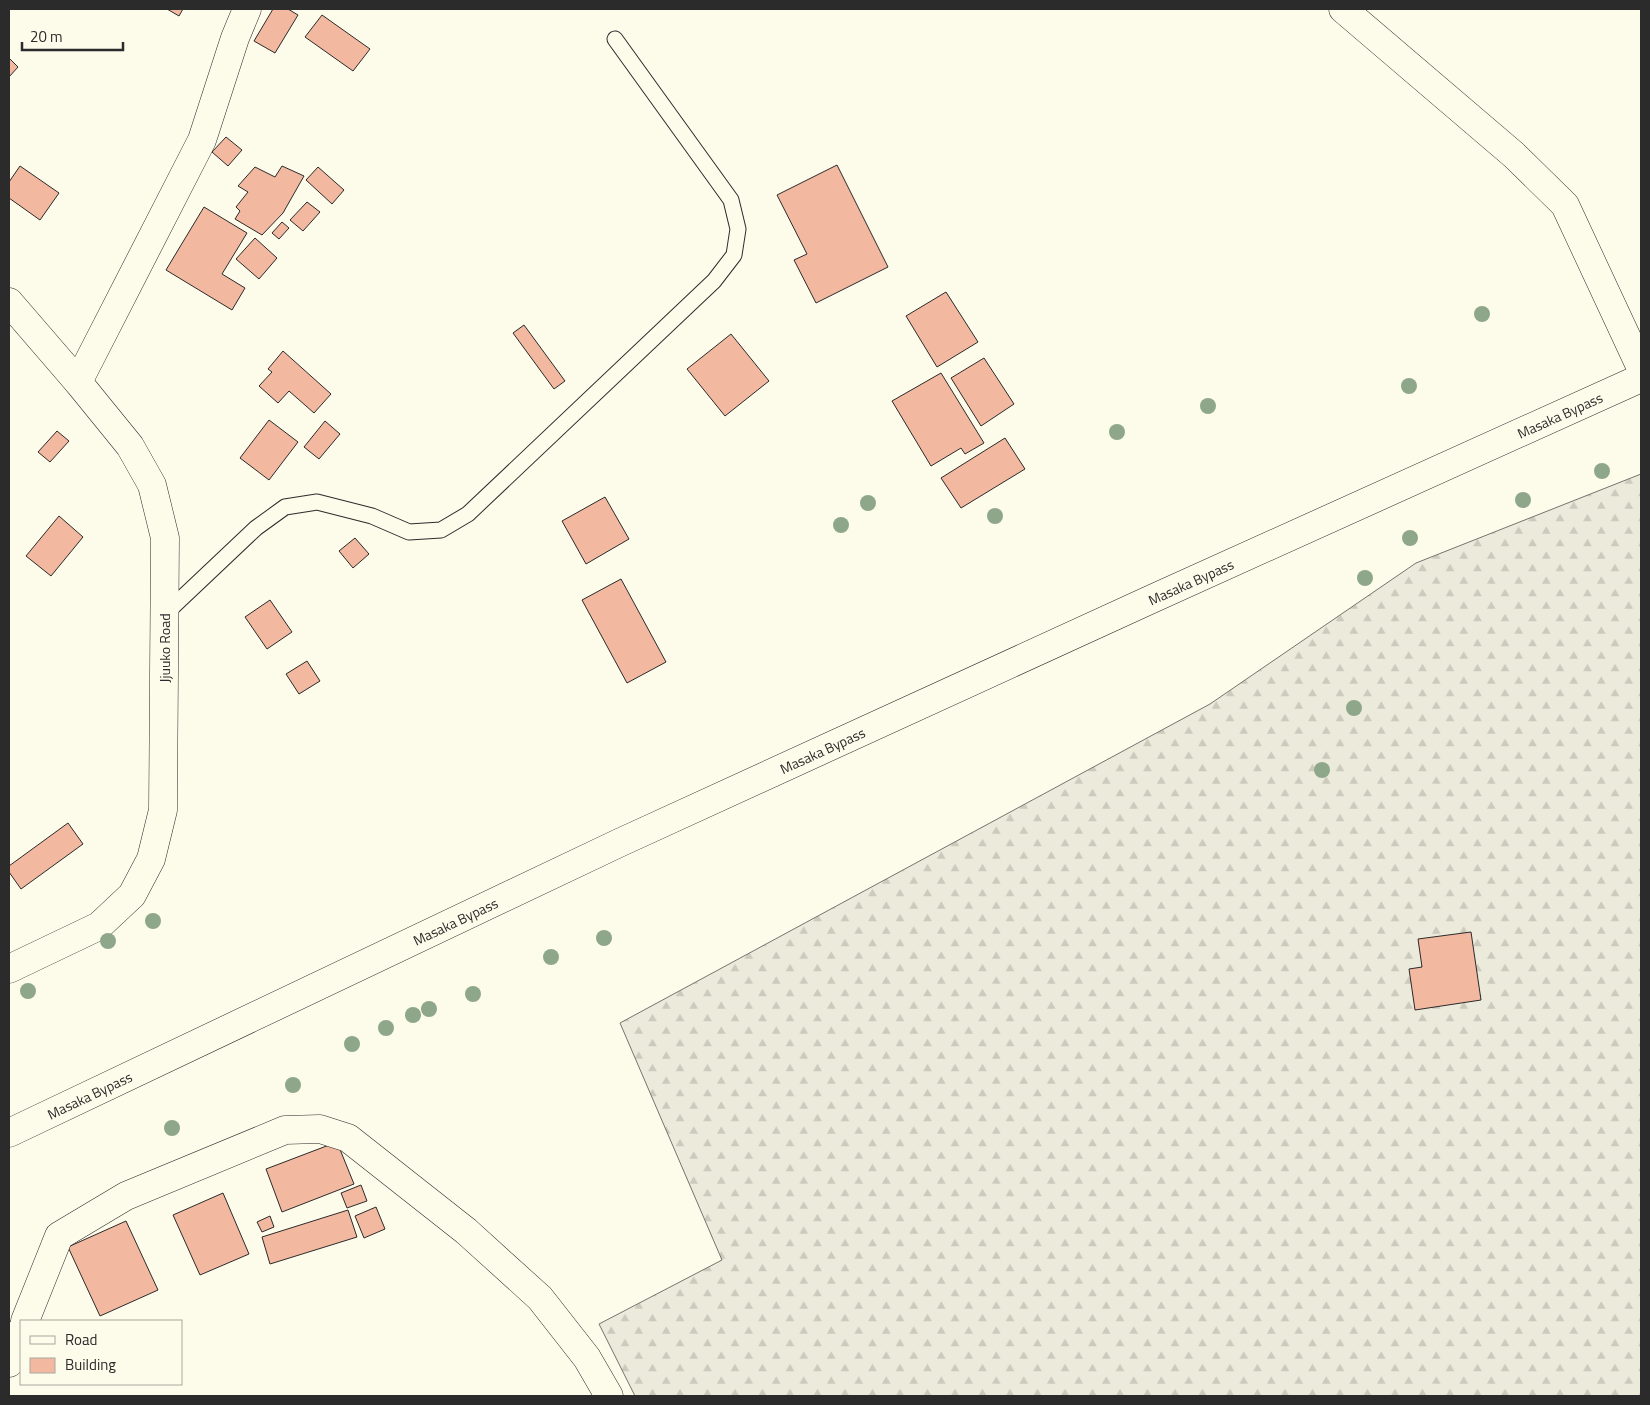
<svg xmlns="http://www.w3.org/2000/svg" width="1650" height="1405" viewBox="0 0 1650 1405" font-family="'Titillium Web',sans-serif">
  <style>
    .forest { fill: url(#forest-firs); stroke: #74746e }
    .building { fill: #f2b8a0; stroke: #2b2b2b }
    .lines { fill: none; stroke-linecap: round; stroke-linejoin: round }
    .service-casing { stroke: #2b2b2b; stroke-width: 17 }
    .minor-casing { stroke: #2b2b2b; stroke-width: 29 }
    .trunk-casing { stroke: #2b2b2b; stroke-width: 29 }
    .service { stroke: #fdfbea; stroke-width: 15 }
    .minor { stroke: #fdfbea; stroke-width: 28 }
    .trunk { stroke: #fdfbea; stroke-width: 28 }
    .tree { fill: #8ea78a }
    .labels { text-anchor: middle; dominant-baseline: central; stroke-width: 4; stroke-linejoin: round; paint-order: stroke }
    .street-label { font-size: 14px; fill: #2b2b2b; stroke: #fdfbea }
  </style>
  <defs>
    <pattern id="forest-firs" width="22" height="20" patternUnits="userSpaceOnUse" patternTransform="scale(1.25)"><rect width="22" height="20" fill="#ecebdb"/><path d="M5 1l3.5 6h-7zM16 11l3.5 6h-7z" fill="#cbcabc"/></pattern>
  </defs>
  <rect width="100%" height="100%" fill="#fdfbea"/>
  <polygon class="forest" points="1641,474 1641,1396 635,1396 599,1324 722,1260 620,1023 1210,704 1416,563"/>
  <g class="building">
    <polygon points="167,9 183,9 179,16"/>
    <polygon points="273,9 288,9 298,15 275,53 254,41"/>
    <polygon points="322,15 370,49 353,71 305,37"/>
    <polygon points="9,58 18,67 9,77"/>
    <polygon points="226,137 242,150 228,166 212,152"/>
    <polygon points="837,165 888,267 816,303 794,260 807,254 777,195"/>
    <polygon points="20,166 59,193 40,220 9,198 9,182"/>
    <polygon points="282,166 304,176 283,213 262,235 235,219 240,211 236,207 248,192 238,186 255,167 275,177"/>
    <polygon points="318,167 344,190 332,204 306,180"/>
    <polygon points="307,202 320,212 303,231 290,220"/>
    <polygon points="204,207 247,233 222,274 245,288 232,310 166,270"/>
    <polygon points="282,222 289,228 279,239 272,233"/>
    <polygon points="255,238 277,258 259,279 236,259"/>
    <polygon points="946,292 978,342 937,367 906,316"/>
    <polygon points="524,325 565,381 554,389 513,333"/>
    <polygon points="731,334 769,381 725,416 687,369"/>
    <polygon points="283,351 331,394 314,413 289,391 278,403 259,386 272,372 268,369"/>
    <polygon points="984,358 1014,404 981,426 951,378"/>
    <polygon points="941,373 984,443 965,454 961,448 931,466 892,401"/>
    <polygon points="269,420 298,442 269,480 240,458"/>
    <polygon points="325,421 340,434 319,459 304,447"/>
    <polygon points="57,431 69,441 50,462 38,452"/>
    <polygon points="1005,438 1025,469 961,508 941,478"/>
    <polygon points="605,497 629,539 586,564 562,521"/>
    <polygon points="59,516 83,537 51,576 26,556"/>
    <polygon points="355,538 369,554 353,568 339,551"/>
    <polygon points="621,579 666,662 627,683 582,600"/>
    <polygon points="270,600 292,632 267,649 245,617"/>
    <polygon points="307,661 320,681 299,694 286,674"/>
    <polygon points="68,823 83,844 21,889 9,872 9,866"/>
    <polygon points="1471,932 1481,1000 1415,1010 1409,969 1422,967 1418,939"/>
    <polygon points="337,1142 354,1184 282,1212 266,1169"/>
    <polygon points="361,1185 367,1201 347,1208 341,1193"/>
    <polygon points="223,1193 249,1254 200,1275 173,1215"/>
    <polygon points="376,1207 385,1229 364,1238 355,1216"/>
    <polygon points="348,1210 357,1237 270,1264 262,1237"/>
    <polygon points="270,1216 274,1227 262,1232 257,1222"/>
    <polygon points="126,1221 158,1290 100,1316 68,1247"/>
  </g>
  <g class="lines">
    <defs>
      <polyline id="service" points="165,614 256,528 285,507 317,502 372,516 409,532 441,530 468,514 714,281 734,255 738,229 731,200 615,39"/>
      <g id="minor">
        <polyline points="1343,9 1514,155 1565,205 1641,368"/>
        <polyline points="9,302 78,382 130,446 152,485 165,538 163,810 151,859 132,895 99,926 9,969"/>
        <polyline points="78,382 202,140 235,38 247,9"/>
        <polyline points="25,1321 59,1236 126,1196 285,1130 320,1129 348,1138 466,1231 540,1298 587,1358 609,1396"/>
        <polyline points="9,1363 21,1331"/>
      </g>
      <g id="trunk">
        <path id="s1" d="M 9,1133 L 619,843 L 1154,598 L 1641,378"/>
      </g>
    </defs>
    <use href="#service" class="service-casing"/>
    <use href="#minor" class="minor-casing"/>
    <use href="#trunk" class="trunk-casing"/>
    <use href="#service" class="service"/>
    <use href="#minor" class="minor"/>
    <use href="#trunk" class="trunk"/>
  </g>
  <g class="tree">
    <circle cx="1482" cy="314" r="8"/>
    <circle cx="1409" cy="386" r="8"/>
    <circle cx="1208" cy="406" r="8"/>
    <circle cx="1117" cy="432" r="8"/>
    <circle cx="1602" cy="471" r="8"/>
    <circle cx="1523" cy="500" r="8"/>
    <circle cx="868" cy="503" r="8"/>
    <circle cx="995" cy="516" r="8"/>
    <circle cx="841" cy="525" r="8"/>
    <circle cx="1410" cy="538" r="8"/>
    <circle cx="1365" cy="578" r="8"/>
    <circle cx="1354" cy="708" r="8"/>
    <circle cx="1322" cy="770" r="8"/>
    <circle cx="153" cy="921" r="8"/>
    <circle cx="604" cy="938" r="8"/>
    <circle cx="108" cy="941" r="8"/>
    <circle cx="551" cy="957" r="8"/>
    <circle cx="28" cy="991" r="8"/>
    <circle cx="473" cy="994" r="8"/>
    <circle cx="429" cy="1009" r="8"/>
    <circle cx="413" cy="1015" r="8"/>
    <circle cx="386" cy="1028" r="8"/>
    <circle cx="352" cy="1044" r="8"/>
    <circle cx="293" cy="1085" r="8"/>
    <circle cx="172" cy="1128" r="8"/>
  </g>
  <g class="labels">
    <g class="street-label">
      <text stroke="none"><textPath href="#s1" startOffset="1709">Masaka Bypass</textPath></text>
      <text stroke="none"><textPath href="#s1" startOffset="1304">Masaka Bypass</textPath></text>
      <text transform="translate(164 648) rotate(-90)">Jjuuko Road</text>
      <text stroke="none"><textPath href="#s1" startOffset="899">Masaka Bypass</textPath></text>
      <text stroke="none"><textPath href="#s1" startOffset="494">Masaka Bypass</textPath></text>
      <text stroke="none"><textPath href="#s1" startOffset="89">Masaka Bypass</textPath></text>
    </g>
  </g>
  <rect width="1650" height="1405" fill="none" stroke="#2b2b2b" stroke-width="20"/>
  <rect x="20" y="1320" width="162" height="65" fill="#fdfbea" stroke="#a9a89e"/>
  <rect x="30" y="1336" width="25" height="8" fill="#fdfbea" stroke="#a9a89e"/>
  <text x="65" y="1345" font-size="15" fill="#2b2b2b">Road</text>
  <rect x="30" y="1358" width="25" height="15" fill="#f2b8a0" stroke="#a9a89e"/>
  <text x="65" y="1370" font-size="15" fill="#2b2b2b">Building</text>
  <path d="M22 42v8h101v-8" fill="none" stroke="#2b2b2b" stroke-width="2.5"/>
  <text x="30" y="42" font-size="15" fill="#2b2b2b" stroke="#fdfbea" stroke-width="4" paint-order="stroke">20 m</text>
</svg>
